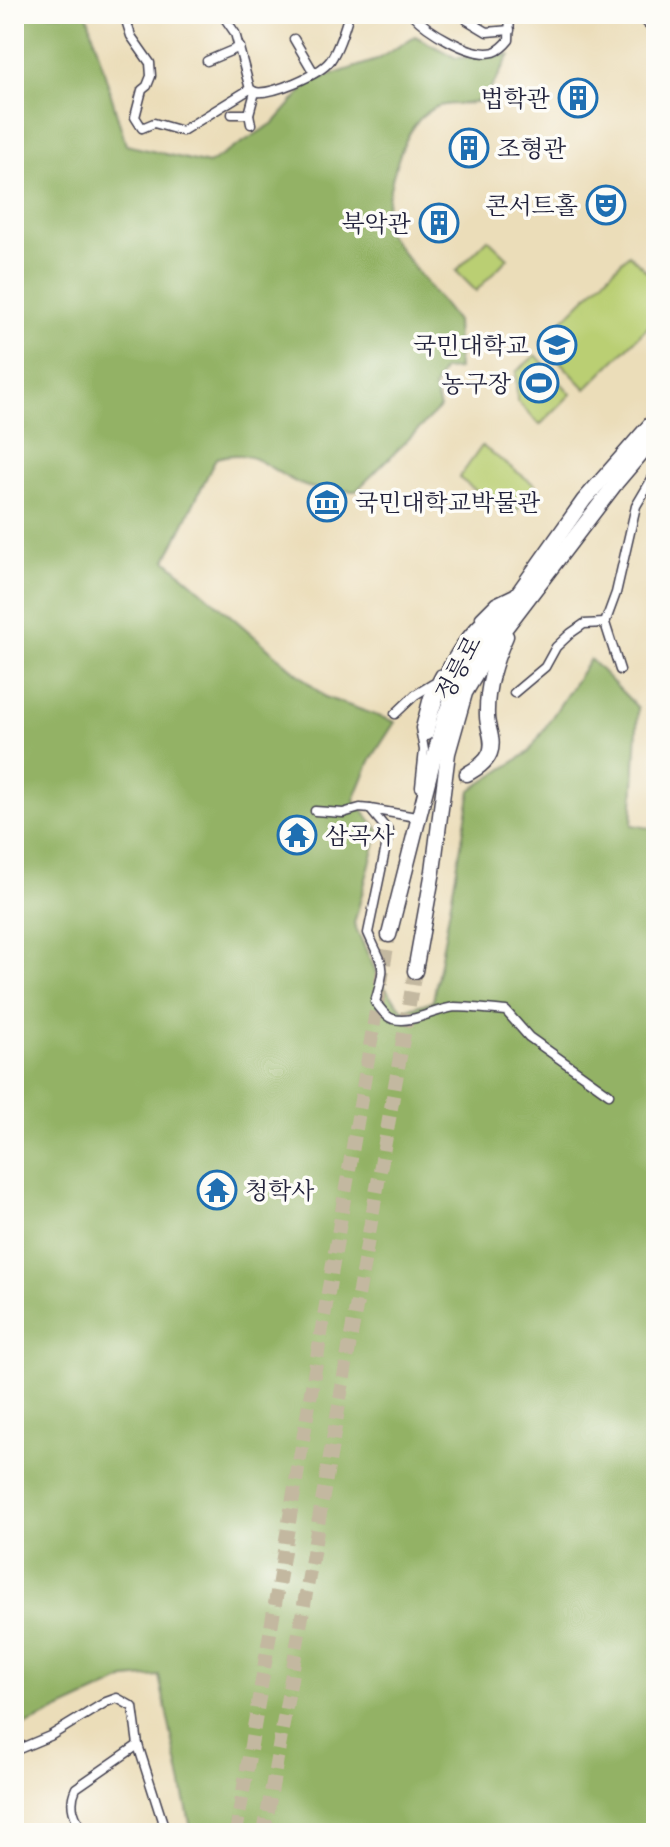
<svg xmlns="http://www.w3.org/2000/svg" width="670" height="1847" viewBox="0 0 670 1847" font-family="'Libre Caslon Text','Noto Serif KR',serif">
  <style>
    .green { fill: #bacf73; stroke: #6e7857; stroke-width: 2 }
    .forest { fill: #93b265; stroke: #5a6a50; stroke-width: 2 }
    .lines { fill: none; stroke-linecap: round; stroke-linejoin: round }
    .primary-tunnel { stroke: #c3b8a0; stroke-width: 14; stroke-dasharray: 14 7; stroke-linecap: butt }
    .street-casing { stroke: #403e4e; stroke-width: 11 }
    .secondary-casing { stroke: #403e4e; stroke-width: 15 }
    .primary-casing { stroke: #403e4e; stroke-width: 17 }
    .street { stroke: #fff; stroke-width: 8 }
    .secondary { stroke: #fff; stroke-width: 12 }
    .primary { stroke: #fff; stroke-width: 14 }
    .labels { text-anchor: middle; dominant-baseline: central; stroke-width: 7; stroke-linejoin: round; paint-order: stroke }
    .poi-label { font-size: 24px; fill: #22223b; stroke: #fdfcf7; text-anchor: end }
    .street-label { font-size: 24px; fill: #22223b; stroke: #fdfcf7 }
  </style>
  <rect width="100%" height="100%" fill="#fdfcf7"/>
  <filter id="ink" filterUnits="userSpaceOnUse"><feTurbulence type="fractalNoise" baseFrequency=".0125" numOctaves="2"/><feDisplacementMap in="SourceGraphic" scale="16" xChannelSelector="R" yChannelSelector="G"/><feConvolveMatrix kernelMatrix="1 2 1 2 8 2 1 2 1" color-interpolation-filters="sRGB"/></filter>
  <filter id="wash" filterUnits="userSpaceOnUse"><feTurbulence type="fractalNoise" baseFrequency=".006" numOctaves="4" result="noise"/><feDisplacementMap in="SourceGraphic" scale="32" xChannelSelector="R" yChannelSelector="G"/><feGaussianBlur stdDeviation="1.8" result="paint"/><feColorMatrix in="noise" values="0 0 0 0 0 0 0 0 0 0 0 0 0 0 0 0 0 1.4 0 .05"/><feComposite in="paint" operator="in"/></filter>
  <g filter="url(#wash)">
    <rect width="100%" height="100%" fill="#ebddb9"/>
    <g class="green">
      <polygon points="488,239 508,258 476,291 456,271"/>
      <polygon points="629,254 656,281 656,319 586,389 541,342"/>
      <polygon points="536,355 571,394 540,425 517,401 516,372"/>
      <polygon points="482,446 535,485 512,517 459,478"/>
    </g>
    <path class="forest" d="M 14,14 L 87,14 L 126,145 L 208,164 L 275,122 L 310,82 L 377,60 L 415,36 L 456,58 L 510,55 C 501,69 490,99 473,103 C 461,105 447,103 436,107 C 400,122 387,194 384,229 L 456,321 L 458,369 L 443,370 L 434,388 L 440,408 L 356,491 C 340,490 320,491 305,486 C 268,473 259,446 216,458 L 166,560 L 325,697 L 395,722 L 370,761 L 354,800 L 379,830 L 354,924 L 381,983 L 403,1010 L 433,1001 L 471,790 L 529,752 L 590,659 L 638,708 L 632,825 L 656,829 L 656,1833 L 192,1833 L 159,1676 L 126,1679 L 14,1731 Z"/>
  </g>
  <g filter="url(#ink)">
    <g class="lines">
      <g class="primary-tunnel">
        <path d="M 426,733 C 428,763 432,781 467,774"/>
        <polyline points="236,1833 389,935"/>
        <polyline points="264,1833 415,971"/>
      </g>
      <defs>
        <g id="street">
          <polyline points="222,14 235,33 250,89 255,92 249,114 251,124"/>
          <path d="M 412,14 C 426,30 471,58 494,52 C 500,50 505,45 509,40 L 510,14"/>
          <polyline points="125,17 131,36 150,63 151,76 147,86 142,90 135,117 142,128 154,123 182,131 250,89"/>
          <polyline points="467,20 487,32 510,30"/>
          <polyline points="294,39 314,73"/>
          <polyline points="207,61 240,47"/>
          <path d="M 255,92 C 271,95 319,75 330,61 C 339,48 344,30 349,14"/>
          <polyline points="232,114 249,114"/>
          <polyline points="480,617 495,602 518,591"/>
          <polyline points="620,670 605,623 616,593 636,506 656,472"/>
          <polyline points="514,693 545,667 556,647 571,633 584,624 605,623"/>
          <polyline points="395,714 415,695 433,684"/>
          <polyline points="420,787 424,750 420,728 428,697 440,674"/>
          <polyline points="315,811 343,813 360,808 370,809"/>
          <path d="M 416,817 L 370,809 L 389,832 L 368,933 C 384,969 387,962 375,1002 C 381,1008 384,1016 393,1019 C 413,1024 435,1009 455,1007 C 470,1007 491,1010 506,1011 L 529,1037 L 609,1094"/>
          <polyline points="14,1751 50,1736 106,1702 117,1698 133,1707 138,1745 166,1833"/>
          <polyline points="14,1829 19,1833"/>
          <path d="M 86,1833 C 74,1819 68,1805 76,1788 L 138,1745"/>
        </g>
        <polyline id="secondary" points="641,14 656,29"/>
        <g id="primary">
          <path d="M 426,733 C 435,687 464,629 506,605"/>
          <path d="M 467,774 C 476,769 486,763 490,753 C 495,740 487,728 487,716 C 486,689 495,660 506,636"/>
          <polyline points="389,935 444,718 460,675 584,500 656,418"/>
          <polyline points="415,971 433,871 448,753 465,693 497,639 616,483 656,436"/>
        </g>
      </defs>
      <use href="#street" class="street-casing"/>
      <use href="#secondary" class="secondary-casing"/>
      <use href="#primary" class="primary-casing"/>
      <use href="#street" class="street"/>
      <use href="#secondary" class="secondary"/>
      <use href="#primary" class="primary"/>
    </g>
  </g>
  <defs>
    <symbol id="building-ring" viewBox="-11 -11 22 22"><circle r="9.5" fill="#fdfcf7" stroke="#1f6fb2" stroke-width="1.5"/><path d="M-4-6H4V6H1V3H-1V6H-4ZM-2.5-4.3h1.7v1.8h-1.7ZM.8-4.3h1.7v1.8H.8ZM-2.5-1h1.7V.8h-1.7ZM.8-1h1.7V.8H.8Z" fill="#1f6fb2"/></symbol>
    <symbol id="theatre-ring" viewBox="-11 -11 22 22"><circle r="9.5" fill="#fdfcf7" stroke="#1f6fb2" stroke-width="1.5"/><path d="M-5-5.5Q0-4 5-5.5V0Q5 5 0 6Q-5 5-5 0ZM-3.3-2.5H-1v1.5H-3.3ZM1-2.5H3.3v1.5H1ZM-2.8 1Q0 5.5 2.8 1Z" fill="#1f6fb2"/></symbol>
    <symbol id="university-ring" viewBox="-11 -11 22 22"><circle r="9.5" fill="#fdfcf7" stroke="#1f6fb2" stroke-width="1.5"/><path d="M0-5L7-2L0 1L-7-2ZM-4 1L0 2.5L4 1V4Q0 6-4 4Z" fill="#1f6fb2"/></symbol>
    <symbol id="stadium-ring" viewBox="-11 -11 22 22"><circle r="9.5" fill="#fdfcf7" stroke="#1f6fb2" stroke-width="1.5"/><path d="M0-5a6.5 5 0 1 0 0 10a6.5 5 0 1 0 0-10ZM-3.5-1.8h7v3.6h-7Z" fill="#1f6fb2"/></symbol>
    <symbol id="museum-ring" viewBox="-11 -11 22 22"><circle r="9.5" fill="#fdfcf7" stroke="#1f6fb2" stroke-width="1.5"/><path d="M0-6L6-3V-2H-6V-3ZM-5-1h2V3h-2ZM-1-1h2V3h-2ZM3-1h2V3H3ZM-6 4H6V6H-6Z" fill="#1f6fb2"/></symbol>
    <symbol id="temple-ring" viewBox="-11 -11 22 22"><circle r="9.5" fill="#fdfcf7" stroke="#1f6fb2" stroke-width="1.5"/><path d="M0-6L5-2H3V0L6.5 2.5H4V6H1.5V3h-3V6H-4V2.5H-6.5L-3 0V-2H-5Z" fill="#1f6fb2"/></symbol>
  </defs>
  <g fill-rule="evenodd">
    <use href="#building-ring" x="556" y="76" width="44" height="44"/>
    <use href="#building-ring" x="447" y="126" width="44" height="44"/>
    <use href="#theatre-ring" x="584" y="183" width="44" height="44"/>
    <use href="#building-ring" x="417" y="201" width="44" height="44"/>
    <use href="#university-ring" x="535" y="323" width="44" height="44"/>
    <use href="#stadium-ring" x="517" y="361" width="44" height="44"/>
    <use href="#museum-ring" x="305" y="480" width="44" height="44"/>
    <use href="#temple-ring" x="275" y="813" width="44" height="44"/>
    <use href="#temple-ring" x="195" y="1168" width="44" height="44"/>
  </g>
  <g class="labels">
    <g class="poi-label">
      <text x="550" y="98">법학관</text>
      <text x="497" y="148" text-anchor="start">조형관</text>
      <text x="578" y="205">콘서트홀</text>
      <text x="411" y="223">북악관</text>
      <text x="529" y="345">국민대학교</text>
      <text x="511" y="383">농구장</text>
      <text x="355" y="502" text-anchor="start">국민대학교박물관</text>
      <text x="325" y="835" text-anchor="start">삼곡사</text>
      <text x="245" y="1190" text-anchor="start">청학사</text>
    </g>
    <g class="street-label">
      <text transform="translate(458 668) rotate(-62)">정릉로</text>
    </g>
  </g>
  <rect width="670" height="1847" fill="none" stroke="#fdfcf7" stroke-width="48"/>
</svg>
